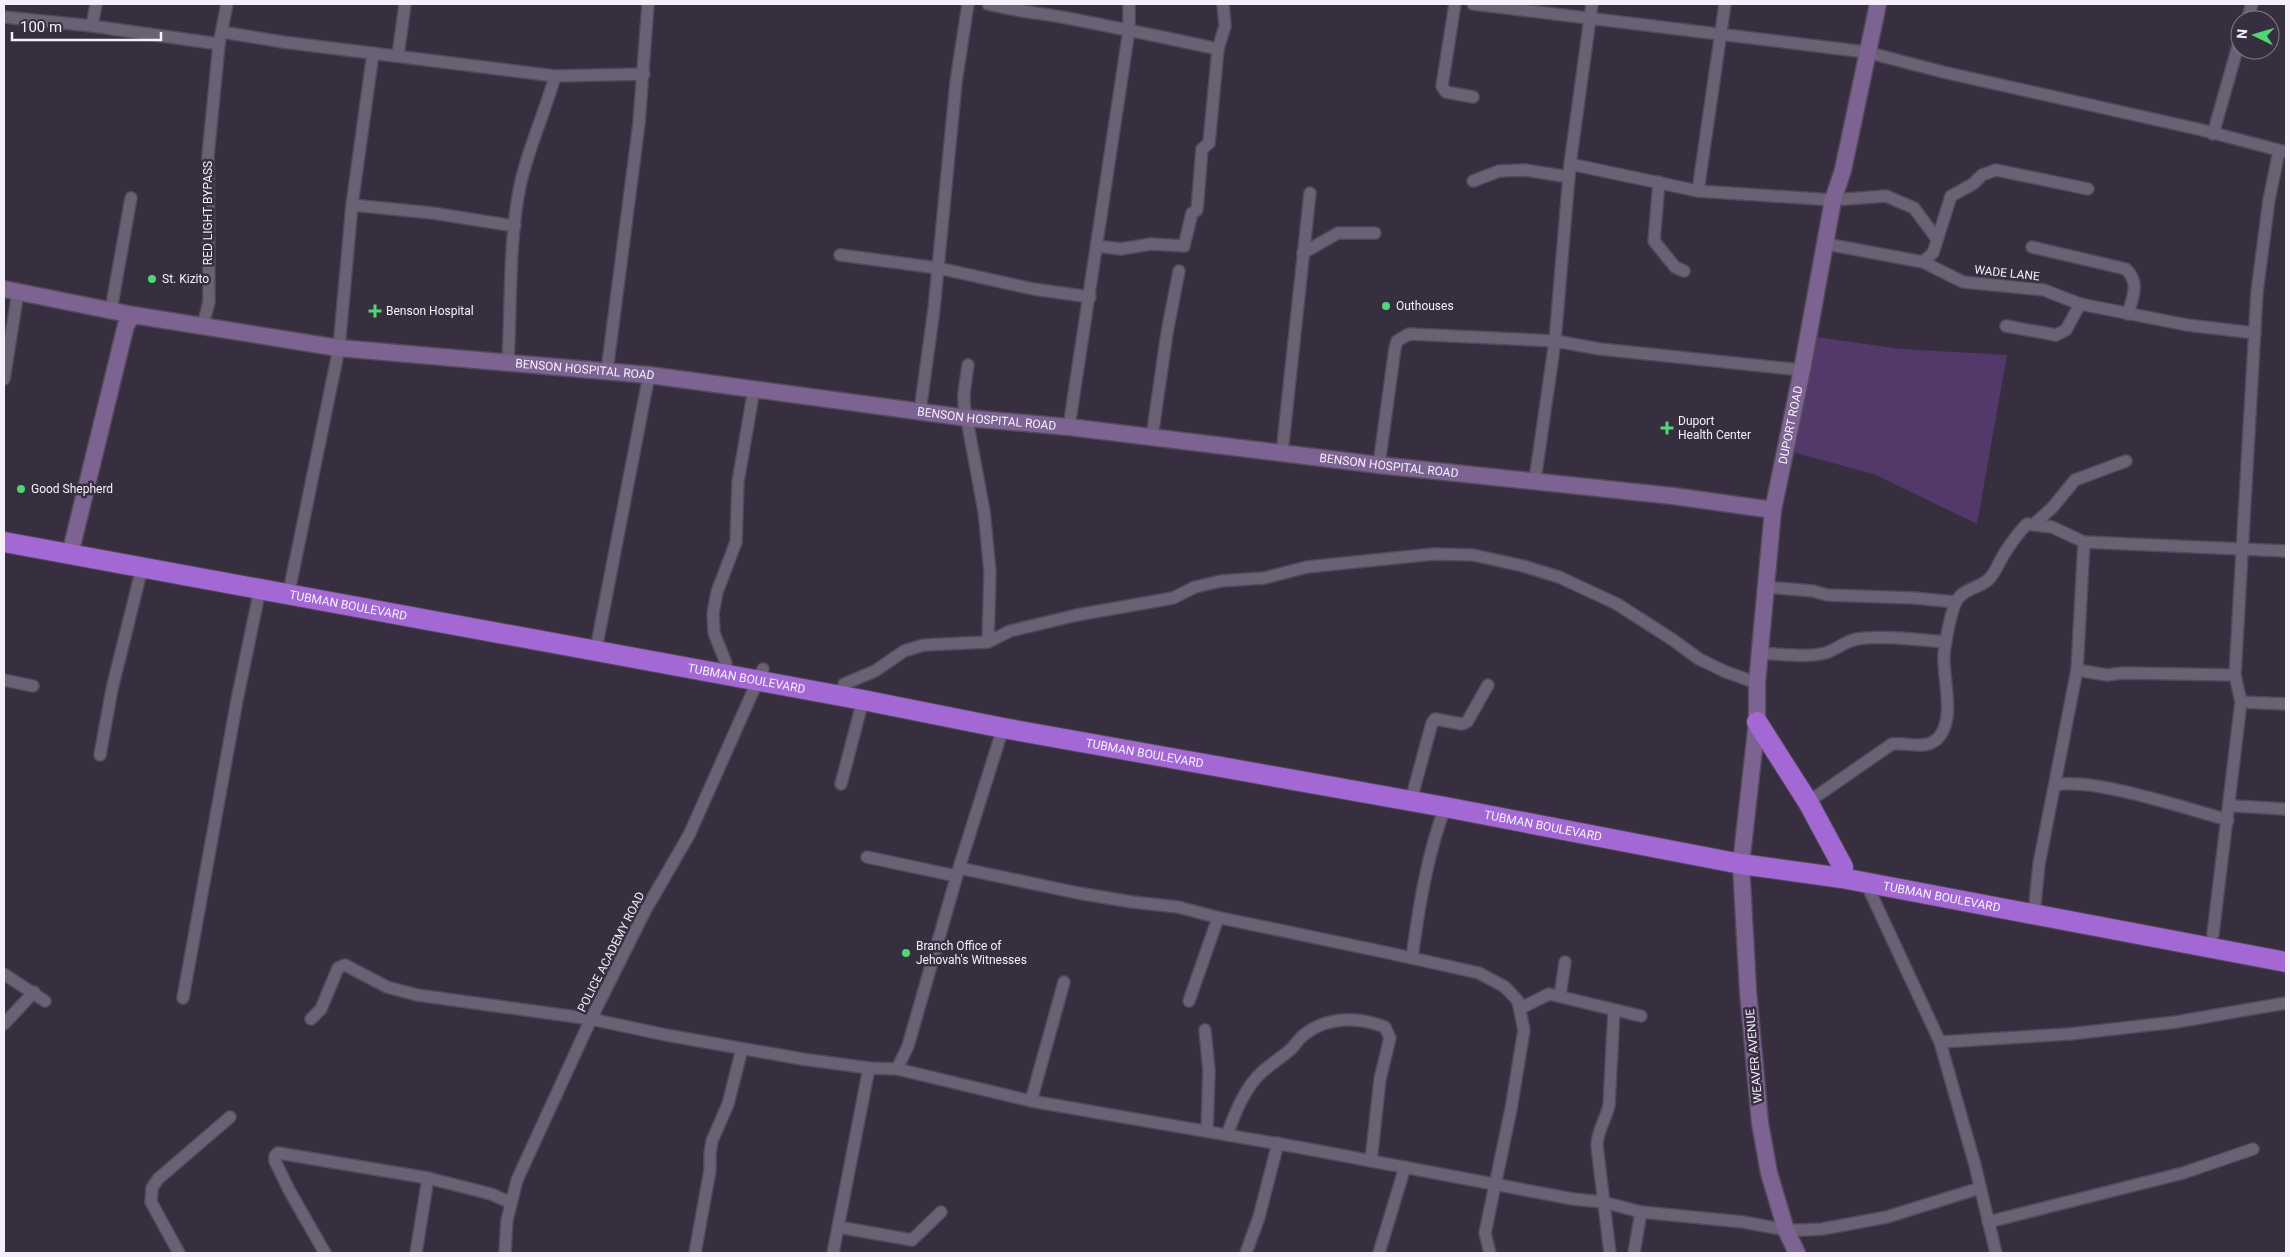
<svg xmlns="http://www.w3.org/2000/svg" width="2290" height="1257" viewBox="0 0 2290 1257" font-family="Roboto,sans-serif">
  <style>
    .green { fill: #533969 }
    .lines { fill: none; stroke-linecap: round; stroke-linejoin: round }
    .street-casing { stroke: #524a59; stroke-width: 14 }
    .secondary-casing { stroke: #524a59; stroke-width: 19 }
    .highway-casing { stroke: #524a59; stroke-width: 22 }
    .street { stroke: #6b6175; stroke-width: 11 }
    .secondary { stroke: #7c6392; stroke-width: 16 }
    .highway { stroke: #a468d5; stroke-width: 20 }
    .poi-dot { fill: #50d674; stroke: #372e40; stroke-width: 2 }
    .labels { text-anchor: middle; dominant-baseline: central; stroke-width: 5; stroke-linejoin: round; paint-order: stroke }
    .street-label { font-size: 12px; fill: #f5effb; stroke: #372e40 }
    .poi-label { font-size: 12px; fill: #f5effb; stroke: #372e40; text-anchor: start }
  </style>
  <rect width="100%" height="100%" fill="#372e40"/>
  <polygon class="green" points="1817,337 1901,349 2007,355 1977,524 1876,475 1793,452"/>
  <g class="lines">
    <defs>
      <g id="street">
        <path d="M 988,4 C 1014,11 1040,13 1067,18 C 1118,28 1168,38 1218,49"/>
        <polyline points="1455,4 1442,86 1446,92 1473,97"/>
        <polyline points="1473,4 1866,52 1943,72 2202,130 2286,152"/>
        <polyline points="1592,4 1570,164 1698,191 1833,200 1886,196 1914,208 1937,239"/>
        <polyline points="4,17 92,26 219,44"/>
        <polyline points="2247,20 2252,4"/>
        <polyline points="92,26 96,4"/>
        <polyline points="222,32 283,42 555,76 644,74"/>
        <polyline points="398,55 405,4"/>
        <polyline points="2213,134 2240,39"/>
        <polyline points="1473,181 1499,171 1525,170 1569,177"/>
        <polyline points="1659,182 1654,241 1675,267 1684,271"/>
        <polyline points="1698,191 1725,4"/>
        <polyline points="352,205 432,213 515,226"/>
        <polyline points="1826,244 1923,262 1963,282 2044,290 2080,304 2187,325 2255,333"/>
        <polyline points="1097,246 1121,249 1151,244 1184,246 1192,213 1197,210 1202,149 1209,143 1218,49 1225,26 1223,4"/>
        <path d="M 2032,247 L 2126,269 C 2140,283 2133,296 2128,314"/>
        <polyline points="1303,253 1338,233 1375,233"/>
        <polyline points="840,255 938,268 1033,289 1090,297"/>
        <polyline points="1923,262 1933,253 1951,196 1973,184 1982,175 1996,170 2088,189"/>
        <polyline points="111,310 131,198"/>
        <polyline points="203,325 209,302 208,156 219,44 227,4"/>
        <polyline points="2006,326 2056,335 2066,330 2080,304"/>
        <path d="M 508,362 C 511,306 509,239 520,186 C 528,148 545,113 555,76"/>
        <polyline points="968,365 964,393 964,404 984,511 990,572 988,642"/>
        <polyline points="607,371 639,123 648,4"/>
        <polyline points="4,379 18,292"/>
        <polyline points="920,411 934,309 956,82 968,4"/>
        <polyline points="1069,427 1129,30 1129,4"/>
        <polyline points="1152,437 1167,333 1179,271"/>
        <polyline points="1282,453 1310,193"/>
        <polyline points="1379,465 1395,348 1397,341 1409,334 1555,341 1600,349 1802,370"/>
        <polyline points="1535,480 1555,341 1570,164"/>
        <polyline points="2034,524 2052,508 2075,480 2126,461"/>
        <polyline points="2084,542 2077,670 2107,675 2123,673 2235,675"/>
        <polyline points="291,582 339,348 352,205 373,53"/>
        <polyline points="1765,587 1813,591 1827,595 1914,598 1956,602"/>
        <polyline points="598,639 649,375"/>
        <path d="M 1760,653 C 1780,654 1805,658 1825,653 C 1836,650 1845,641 1857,639 C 1882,635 1920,640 1946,642"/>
        <polyline points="726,663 714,633 713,613 717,592 736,542 738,482 754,389"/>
        <polyline points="4,680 33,686"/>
        <polyline points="844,684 875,671 904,651 924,645 988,642 1010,631 1077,615 1173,598 1195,587 1221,581 1264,578 1307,567 1434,554 1473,555 1523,566 1559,577 1617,604 1673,640 1699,659 1726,672 1757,683"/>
        <polyline points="2241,702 2286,704"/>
        <polyline points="100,755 112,689 142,568"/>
        <polyline points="841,784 863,700"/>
        <path d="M 2056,785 C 2093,777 2188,809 2228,820"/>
        <polyline points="1414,789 1432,723 1435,719 1462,724 1467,722 1488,685"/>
        <path d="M 1808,802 L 1892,744 C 1906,742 1923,750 1936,740 C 1956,723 1944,683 1944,660 C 1943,650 1951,613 1955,604 C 1961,589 1977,589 1988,580 C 1995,574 1999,562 2004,554 C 2011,543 2018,533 2027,524 L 2052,527 L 2084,542 L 2286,551"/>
        <polyline points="2234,806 2286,809"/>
        <polyline points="867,857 956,876"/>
        <polyline points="959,868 1078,893 1132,902 1178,907 1216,917 1389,953 1479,973 1505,987 1518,1001 1524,1030 1511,1109 1485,1233 1490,1253"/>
        <polyline points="1866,883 1940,1042 1975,1165 1996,1253"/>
        <polyline points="2035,904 2039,864 2077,670"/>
        <polyline points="2213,934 2241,702 2235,675 2257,292 2269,200 2279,151"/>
        <path d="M 1412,958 C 1419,906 1427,856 1445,807"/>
        <polyline points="4,974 45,1001"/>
        <polyline points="1560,996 1565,962"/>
        <polyline points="183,998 237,700 260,589"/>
        <polyline points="1189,1001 1218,918"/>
        <polyline points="1521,1008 1549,994 1641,1016"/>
        <polyline points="311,1019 321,1009 338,968 345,965 387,987 417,995 591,1019 666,1035 802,1059 869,1068 897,1069 1031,1101 1308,1149 1573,1199 1603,1202 1641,1212 1743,1222 1786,1230 1802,1230 1822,1229 1887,1217 1980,1188"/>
        <polyline points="4,1024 34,992"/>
        <polyline points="1205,1030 1209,1071 1207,1131"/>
        <polyline points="1940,1042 2070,1034 2176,1022 2286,1003"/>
        <polyline points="897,1069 908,1046 959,868 1003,728"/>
        <polyline points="1031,1101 1064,982"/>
        <path d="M 1227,1135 C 1235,1113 1245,1087 1262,1072 C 1271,1064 1280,1058 1289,1051 C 1295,1046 1299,1038 1305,1034 C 1328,1016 1359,1017 1385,1027 L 1390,1038 L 1380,1079 L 1371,1161"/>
        <polyline points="1988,1222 2183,1173 2253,1149"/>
        <polyline points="838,1227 912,1240 941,1212"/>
        <polyline points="179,1253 151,1202 152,1188 158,1179 230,1117"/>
        <polyline points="325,1253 289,1190 275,1161 275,1156 278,1153 428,1178 491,1194 511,1203"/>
        <polyline points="416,1253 428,1178"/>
        <polyline points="505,1253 507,1220 517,1180 591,1019 645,911 689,835 763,669"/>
        <polyline points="695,1253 710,1170 710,1154 712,1141 728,1104 742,1049"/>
        <polyline points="833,1253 869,1068"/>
        <polyline points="1246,1253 1259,1217 1278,1143"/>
        <polyline points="1379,1253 1405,1167"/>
        <path d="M 1610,1253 L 1597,1146 C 1597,1130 1606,1120 1609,1105 L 1614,1010"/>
        <polyline points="1634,1253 1641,1212"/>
      </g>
      <g id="secondary">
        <polyline points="4,289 133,315"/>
        <path id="s1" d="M 73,542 L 126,325 L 133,315 L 339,348 L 649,375 L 967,418 L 1069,427 L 1379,465 L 1673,496 L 1773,510"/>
        <path id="s2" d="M 1797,1253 L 1786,1230 L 1769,1173 L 1760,1123 L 1748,991 L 1741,864 L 1757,722 L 1757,683 L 1773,510 L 1802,370 L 1833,200 L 1843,170 L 1878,4"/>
      </g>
      <g id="highway">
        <path id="s3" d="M 4,542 L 863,700 L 1003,728 L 1445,807 L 1741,864 L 1842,878 L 2286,962"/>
        <polyline points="1757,722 1808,802 1843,867"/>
      </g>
    </defs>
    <use href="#street" class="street-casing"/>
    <use href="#secondary" class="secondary-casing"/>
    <use href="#highway" class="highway-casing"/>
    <use href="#street" class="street"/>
    <use href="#secondary" class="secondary"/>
    <use href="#highway" class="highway"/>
  </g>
  <g class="poi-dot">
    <circle cx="152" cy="279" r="5"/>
    <circle cx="1386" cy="306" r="5"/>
    <path d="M372.5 303.5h5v5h5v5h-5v5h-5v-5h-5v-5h5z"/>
    <path d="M1664.5 420.5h5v5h5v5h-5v5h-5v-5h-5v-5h5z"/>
    <circle cx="21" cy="489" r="5"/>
    <circle cx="906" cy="953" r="5"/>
  </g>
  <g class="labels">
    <g class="street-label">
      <text transform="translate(208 213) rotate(-90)">RED LIGHT BYPASS</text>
      <text transform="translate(2007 273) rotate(6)">WADE LANE</text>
      <text stroke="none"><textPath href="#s1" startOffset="691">BENSON HOSPITAL ROAD</textPath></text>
      <text stroke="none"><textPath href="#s1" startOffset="1096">BENSON HOSPITAL ROAD</textPath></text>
      <text stroke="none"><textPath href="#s2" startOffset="838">DUPORT ROAD</textPath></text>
      <text stroke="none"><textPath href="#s1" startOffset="1501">BENSON HOSPITAL ROAD</textPath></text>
      <text stroke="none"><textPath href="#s3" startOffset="350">TUBMAN BOULEVARD</textPath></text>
      <text stroke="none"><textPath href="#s3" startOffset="755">TUBMAN BOULEVARD</textPath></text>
      <text stroke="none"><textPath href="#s3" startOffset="1160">TUBMAN BOULEVARD</textPath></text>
      <text stroke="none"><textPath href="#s3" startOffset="1565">TUBMAN BOULEVARD</textPath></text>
      <text stroke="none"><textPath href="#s3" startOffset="1970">TUBMAN BOULEVARD</textPath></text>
      <text transform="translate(611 952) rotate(-63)">POLICE ACADEMY ROAD</text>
      <text transform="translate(1754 1056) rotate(-95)">WEAVER AVENUE</text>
    </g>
    <g class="poi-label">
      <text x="162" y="279">St. Kizito</text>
      <text x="1396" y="306">Outhouses</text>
      <text x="386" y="311">Benson Hospital</text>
      <text x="1678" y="421">Duport<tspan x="1678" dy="14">Health Center</tspan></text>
      <text x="31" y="489">Good Shepherd</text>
      <text x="916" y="946">Branch Office of<tspan x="916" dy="14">Jehovah's Witnesses</tspan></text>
    </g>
  </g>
  <rect width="2290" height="1257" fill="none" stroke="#f5effb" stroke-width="10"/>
  <g transform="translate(2255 35) rotate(275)"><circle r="24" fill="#372e40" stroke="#837b8b"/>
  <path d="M0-4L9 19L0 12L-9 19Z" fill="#50d674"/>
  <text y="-8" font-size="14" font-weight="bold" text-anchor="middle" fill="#f5effb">N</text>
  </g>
  <path d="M12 32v8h149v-8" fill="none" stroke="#f5effb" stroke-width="2.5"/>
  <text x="20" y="32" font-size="15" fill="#f5effb" stroke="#372e40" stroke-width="4" paint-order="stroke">100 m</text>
</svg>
